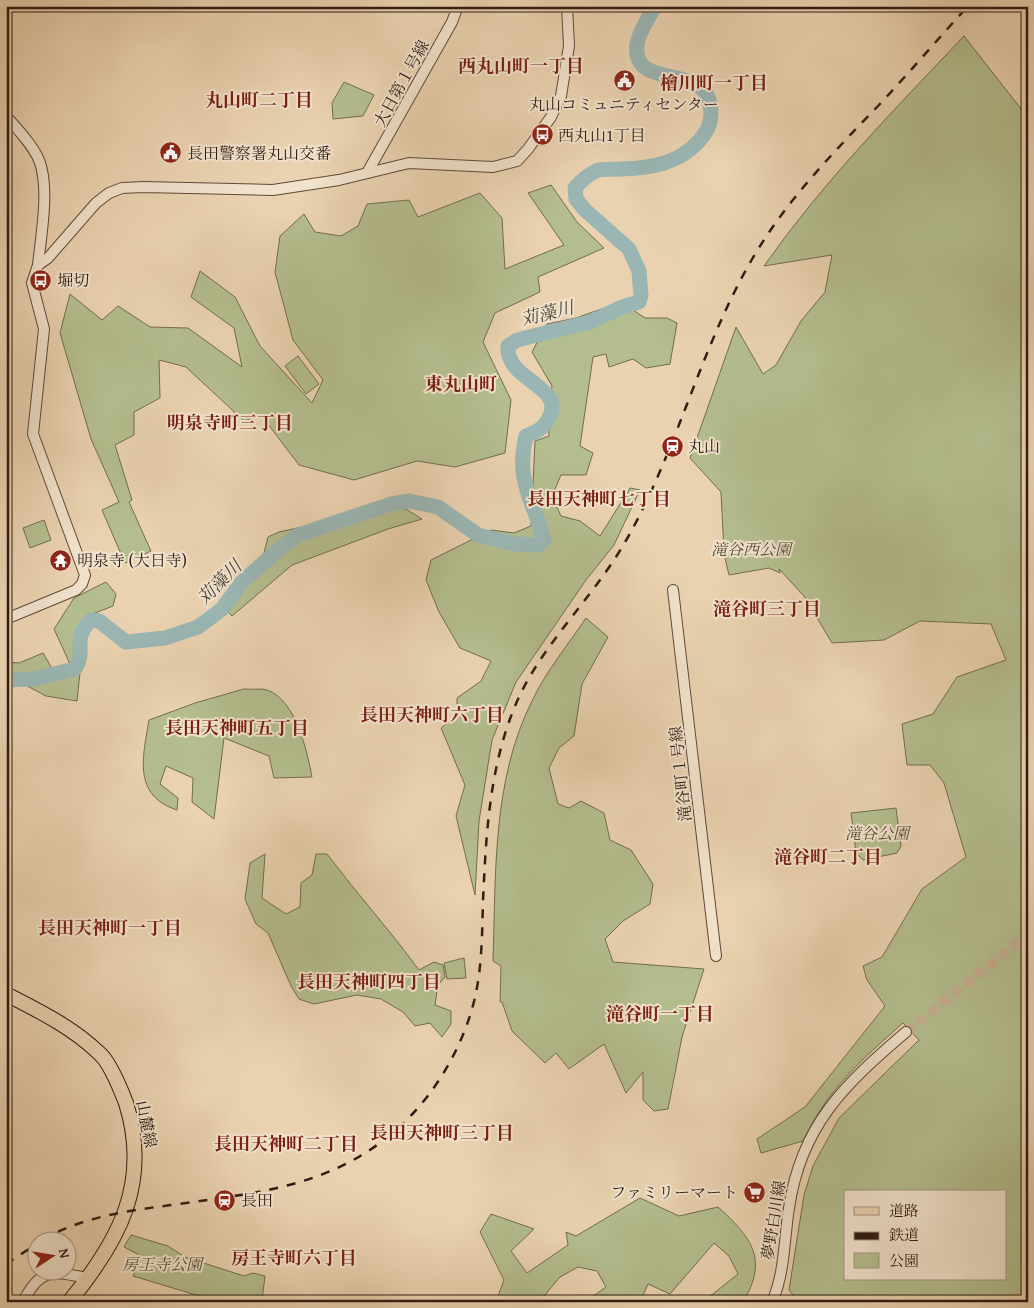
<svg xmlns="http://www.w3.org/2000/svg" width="1034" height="1308" viewBox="0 0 1034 1308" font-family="'Gentium Book Plus','Noto Serif JP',serif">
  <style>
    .green { fill: #b4bd8e; stroke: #726c50; fill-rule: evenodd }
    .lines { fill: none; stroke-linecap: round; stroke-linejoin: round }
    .river { stroke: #9ab6b4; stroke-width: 15 }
    .tertiary-tunnel { stroke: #c5ae91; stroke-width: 10; stroke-dasharray: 10 5; stroke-linecap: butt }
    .tertiary-casing { stroke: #5e4a3a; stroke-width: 12 }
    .primary-casing { stroke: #2f1c13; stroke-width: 16 }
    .tertiary { stroke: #f1e2cc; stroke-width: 10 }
    .primary { stroke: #ead2b0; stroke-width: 14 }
    .rail { stroke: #2f1c13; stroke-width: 2.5; stroke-dasharray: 9 9; stroke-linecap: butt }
    .labels { text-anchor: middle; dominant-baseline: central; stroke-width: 4; stroke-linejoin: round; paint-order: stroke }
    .street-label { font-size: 16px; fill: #2f1c13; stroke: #f1e2cc }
    .poi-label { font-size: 16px; fill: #2f1c13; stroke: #f1e2cc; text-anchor: start }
    .park-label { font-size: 16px; font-style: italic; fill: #574c38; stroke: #f1e2cc }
    .neighbourhood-label { font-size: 18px; font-weight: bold; fill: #7a1f14; stroke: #f1e2cc }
    .water-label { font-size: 18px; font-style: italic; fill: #4f4a43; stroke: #f1e2cc }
  </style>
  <rect width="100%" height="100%" fill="#ead2b0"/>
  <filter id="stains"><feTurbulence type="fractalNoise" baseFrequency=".004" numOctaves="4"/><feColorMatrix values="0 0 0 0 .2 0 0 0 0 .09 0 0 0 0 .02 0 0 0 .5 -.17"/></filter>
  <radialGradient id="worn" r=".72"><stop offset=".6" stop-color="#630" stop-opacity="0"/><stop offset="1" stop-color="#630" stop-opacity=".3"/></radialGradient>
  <g class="green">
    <path d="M 964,36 L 1025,114 L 1028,113 L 1028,1302 L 799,1302 L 789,1290 L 804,1195 L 813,1166 L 839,1118 L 919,1040 L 903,1023 C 860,1061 828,1089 803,1141 L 761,1153 L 757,1139 L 805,1107 L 885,1006 L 867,980 L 863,966 L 882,957 L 922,889 L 966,857 L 944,783 L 930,765 L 907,765 L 902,724 L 933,714 L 957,677 L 1006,660 L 991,624 L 920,621 L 884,640 L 832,643 L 804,596 L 779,569 L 780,573 L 769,568 L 729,575 L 725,558 L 728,550 L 724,552 L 721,492 L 690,458 L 736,327 L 763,374 L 776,365 L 801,321 L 825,292 L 832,255 L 764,266 C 823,182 894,110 964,36 ZM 845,1192 L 1005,1192 L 1005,1279 L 845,1279 Z"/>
    <polygon points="344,82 374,95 363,116 333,119 332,103"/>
    <polygon points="551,185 577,222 604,248 538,277 540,292 495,313 483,342 511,400 505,453 455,467 417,461 354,480 299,465 261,415 244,421 186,367 159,360 160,398 134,412 134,435 115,445 132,500 129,502 151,551 125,563 102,510 119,502 91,439 60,333 70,294 102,320 118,306 150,327 188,328 242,367 234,328 191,297 200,271 235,297 260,346 312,403 323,380 293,340 275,272 280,236 304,214 315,232 341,236 358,226 367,204 409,200 418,217 480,193 502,218 505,269 564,245 528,193"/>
    <polygon points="621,302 645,318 667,318 677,323 670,364 646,368 633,359 609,367 606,354 593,357 580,446 593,453 586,475 561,475 552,496 561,516 580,521 600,536 630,488 640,490 614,545 586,580 516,682 492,740 479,821 475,895 456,816 465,785 441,728 457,715 457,698 481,681 491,661 460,648 439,612 426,580 431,560 491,530 514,533 531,526 535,441 549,436 548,413 552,386 532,352 547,324 576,318"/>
    <polygon points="298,356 319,384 306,394 285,366"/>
    <polygon points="384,509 406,509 422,519 388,529 292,565 232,616 223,607 262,561 268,537 279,532"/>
    <polygon points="44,520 51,540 30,548 23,528"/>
    <polygon points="106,582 116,594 113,606 90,615 78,637 81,663 77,701 46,696 18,681 6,695 6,662 19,663 43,653 54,672 70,664 54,629 74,598"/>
    <path d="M 586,618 L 608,637 L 582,684 L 574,736 L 559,748 L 549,768 L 558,804 L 569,808 L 581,801 L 604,813 L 610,840 L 631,850 L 653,884 L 650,904 L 623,921 L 605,939 L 613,962 L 704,969 L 682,1037 L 668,1109 L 654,1111 L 643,1100 L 643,1072 L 626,1093 L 604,1044 L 569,1069 L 556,1053 L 545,1063 L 512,1031 L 502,1002 L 500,1002 L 501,966 L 493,961 C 496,873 492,781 532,701 C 546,671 568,645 586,618 Z"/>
    <path d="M 244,689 C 251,690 261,688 267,690 C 296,700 307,751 312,777 L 274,778 L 269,756 L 224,738 L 214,819 L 192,802 L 193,778 L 166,766 L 160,784 L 178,798 L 177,810 C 132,795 143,757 149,720 L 195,703 Z"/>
    <polygon points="896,808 901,846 897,853 863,860 856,853 851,813"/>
    <path d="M 265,854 L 262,898 L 286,914 L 300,907 L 301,883 L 312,875 L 316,854 L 327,854 C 357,894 390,930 419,970 L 434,962 L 443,965 L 445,977 L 438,985 L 435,1005 L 451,1011 L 451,1024 L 442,1037 L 430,1023 L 415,1026 L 403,1012 L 381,999 L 357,995 L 314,1004 L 299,999 L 291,986 L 268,933 L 256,924 L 245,899 L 250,863 Z"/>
    <polygon points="464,958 466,978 447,979 444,963"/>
    <path d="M 640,1198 L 679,1216 L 718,1207 C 751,1237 769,1259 743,1302 L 703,1302 L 738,1274 L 729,1256 L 714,1243 L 670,1294 L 648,1284 L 640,1302 L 585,1302 L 606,1287 L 597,1271 L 578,1267 L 560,1277 L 539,1302 L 496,1302 L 504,1280 L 480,1232 L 491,1214 L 534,1229 L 511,1251 L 527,1273 L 568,1245 L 566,1232 L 576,1236 Z"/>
    <polygon points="131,1235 168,1246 185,1257 244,1276 253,1273 265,1276 262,1300 219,1302 133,1276 141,1256 124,1247"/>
  </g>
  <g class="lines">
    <path class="river" d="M 6,680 L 33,679 L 75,669 C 87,650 71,639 91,620 L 99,621 L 126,642 L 165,638 L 198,627 L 222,609 L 242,582 L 279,549 L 298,535 L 391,504 L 409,501 L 438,507 L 478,535 L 514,544 L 538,545 L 544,540 C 533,500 515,480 526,436 C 539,431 546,427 551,413 C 560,385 505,379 508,346 L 517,340 L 590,322 L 622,307 L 639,302 L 641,296 L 639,271 L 629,249 L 585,210 L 576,199 L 575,188 C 581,181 587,175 596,171 C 603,168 614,170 622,169 C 650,168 678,164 698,142 C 709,130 713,120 710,104 C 703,63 631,91 637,44 C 639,32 649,17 655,6"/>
    <polyline class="tertiary-tunnel" points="906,1032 1028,934"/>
    <defs>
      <g id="tertiary">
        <path d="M 6,116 C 18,130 32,144 39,160 C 50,188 41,235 38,265"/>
        <polyline points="367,173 452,22 458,6"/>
        <polyline points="673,590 716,956"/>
        <polyline points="6,619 76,590 82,584 85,575 33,434 44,329 32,283 38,265 48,258 96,203 109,193 122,188 143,187 273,190 339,180 409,163 493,167 517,161 528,149 551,117 561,96 569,46 567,6"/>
        <path d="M 23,1302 C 41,1266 53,1272 88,1278"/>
        <path d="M 772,1302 C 785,1273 784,1239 789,1208 C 801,1125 845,1084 906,1032"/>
      </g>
      <path id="primary" d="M 6,994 C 39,1011 72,1027 99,1053 C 110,1062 121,1090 126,1103 C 151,1183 119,1241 69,1302"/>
    </defs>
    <use href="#tertiary" class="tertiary-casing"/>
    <use href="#primary" class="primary-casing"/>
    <use href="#tertiary" class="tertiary"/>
    <use href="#primary" class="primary"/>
    <g class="rail">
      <path d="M 42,1240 C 82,1217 126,1211 171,1205 C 254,1193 331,1188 397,1129 C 432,1098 459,1054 472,1009 C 482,975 482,937 483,901 C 486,836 489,772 513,711 C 537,649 590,602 624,544 C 676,455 699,351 751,261 C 785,202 831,155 878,106 C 909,73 938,39 968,6"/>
      <polyline points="6,1264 38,1243"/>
    </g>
  </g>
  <defs>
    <symbol id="civic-disc" viewBox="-11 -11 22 22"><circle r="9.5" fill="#8f2418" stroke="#f1e2cc"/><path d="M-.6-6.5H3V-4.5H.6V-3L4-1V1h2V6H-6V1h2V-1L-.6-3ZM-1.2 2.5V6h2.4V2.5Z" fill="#fff"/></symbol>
    <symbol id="bus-disc" viewBox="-11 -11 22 22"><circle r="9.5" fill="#8f2418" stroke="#f1e2cc"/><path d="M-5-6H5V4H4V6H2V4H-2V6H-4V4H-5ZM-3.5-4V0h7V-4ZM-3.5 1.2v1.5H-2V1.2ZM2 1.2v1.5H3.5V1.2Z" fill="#fff"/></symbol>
    <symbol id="station-disc" viewBox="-11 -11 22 22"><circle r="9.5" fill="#8f2418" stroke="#f1e2cc"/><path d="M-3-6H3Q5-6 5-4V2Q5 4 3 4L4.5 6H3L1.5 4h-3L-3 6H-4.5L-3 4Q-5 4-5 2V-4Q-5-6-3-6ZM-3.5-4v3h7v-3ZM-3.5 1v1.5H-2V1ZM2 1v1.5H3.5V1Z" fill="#fff"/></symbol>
    <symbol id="temple-disc" viewBox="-11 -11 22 22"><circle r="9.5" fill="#8f2418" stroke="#f1e2cc"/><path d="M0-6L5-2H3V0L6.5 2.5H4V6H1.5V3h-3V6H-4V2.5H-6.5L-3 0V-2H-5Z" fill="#fff"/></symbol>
    <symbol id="supermarket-disc" viewBox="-11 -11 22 22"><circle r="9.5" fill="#8f2418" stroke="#f1e2cc"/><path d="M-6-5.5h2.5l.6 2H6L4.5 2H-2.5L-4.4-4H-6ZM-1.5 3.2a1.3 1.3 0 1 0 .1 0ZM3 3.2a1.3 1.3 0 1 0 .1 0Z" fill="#fff"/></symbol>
  </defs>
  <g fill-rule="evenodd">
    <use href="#civic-disc" x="612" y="68" width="25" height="25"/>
    <use href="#bus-disc" x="530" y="122" width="25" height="25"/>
    <use href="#civic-disc" x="158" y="140" width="25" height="25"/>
    <use href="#bus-disc" x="28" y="268" width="25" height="25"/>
    <use href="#station-disc" x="660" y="434" width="25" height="25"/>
    <use href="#temple-disc" x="48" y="548" width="25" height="25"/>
    <use href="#supermarket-disc" x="742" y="1180" width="25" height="25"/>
    <use href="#station-disc" x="212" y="1188" width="25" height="25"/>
  </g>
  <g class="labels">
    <g class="street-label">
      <text transform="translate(401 83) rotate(-61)">大日第１号線</text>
      <text transform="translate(680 774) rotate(-96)">滝谷町１号線</text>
      <text transform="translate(147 1124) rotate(79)">山麓線</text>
      <text transform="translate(773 1220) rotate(-81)">夢野白川線</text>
    </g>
    <g class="poi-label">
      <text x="624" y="104" text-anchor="middle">丸山コミュニティセンター</text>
      <text x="558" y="135">西丸山1丁目</text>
      <text x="187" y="153">長田警察署丸山交番</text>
      <text x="57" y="280">堀切</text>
      <text x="688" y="446">丸山</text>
      <text x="77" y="560">明泉寺 (大日寺)</text>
      <text x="738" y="1192" text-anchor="end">ファミリーマート</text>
      <text x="241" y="1200">長田</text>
    </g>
    <g class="park-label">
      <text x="751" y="549">滝谷西公園</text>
      <text x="877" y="833">滝谷公園</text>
      <text x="162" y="1264">房王寺公園</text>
    </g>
    <g class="neighbourhood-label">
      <text x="521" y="65">西丸山町一丁目</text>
      <text x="714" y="82">檜川町一丁目</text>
      <text x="259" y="99">丸山町二丁目</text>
      <text x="461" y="383">東丸山町</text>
      <text x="230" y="422">明泉寺町三丁目</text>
      <text x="599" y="498">長田天神町七丁目</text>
      <text x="767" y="608">滝谷町三丁目</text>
      <text x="432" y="714">長田天神町六丁目</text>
      <text x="237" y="727">長田天神町五丁目</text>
      <text x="828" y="856">滝谷町二丁目</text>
      <text x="110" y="927">長田天神町一丁目</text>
      <text x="369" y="981">長田天神町四丁目</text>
      <text x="660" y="1013">滝谷町一丁目</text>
      <text x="442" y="1132">長田天神町三丁目</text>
      <text x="286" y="1143">長田天神町二丁目</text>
      <text x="294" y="1257">房王寺町六丁目</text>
    </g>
    <g class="water-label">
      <text transform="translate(547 313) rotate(-14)">苅藻川</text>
      <text transform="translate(219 582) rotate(-45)">苅藻川</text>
    </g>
  </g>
  <rect width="1034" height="1308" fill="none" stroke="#ead2b0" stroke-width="25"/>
  <rect x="8" y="8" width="1019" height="1293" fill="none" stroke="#2f1c13" stroke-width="2.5"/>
  <rect x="12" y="12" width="1009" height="1283" fill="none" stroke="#2f1c13"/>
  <rect x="844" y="1190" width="162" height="90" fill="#f1e2cc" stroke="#a39382"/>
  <rect x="854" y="1207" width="25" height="8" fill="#ead2b0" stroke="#a39382"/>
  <text x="889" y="1216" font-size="15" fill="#2f1c13">道路</text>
  <rect x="854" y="1232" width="25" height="8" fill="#2f1c13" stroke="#a39382"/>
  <text x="889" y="1240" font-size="15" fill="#2f1c13">鉄道</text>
  <rect x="854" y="1253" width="25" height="15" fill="#b4bd8e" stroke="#a39382"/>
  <text x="889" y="1266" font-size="15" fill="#2f1c13">公園</text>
  <g transform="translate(52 1256) rotate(78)"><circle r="24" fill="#f1e2cc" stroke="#a39382"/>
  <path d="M0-4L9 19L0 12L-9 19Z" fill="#8f2418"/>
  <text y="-8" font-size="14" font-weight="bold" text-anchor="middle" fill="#2f1c13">N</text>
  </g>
  <rect width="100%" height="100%" filter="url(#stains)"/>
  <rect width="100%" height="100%" fill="url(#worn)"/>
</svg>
